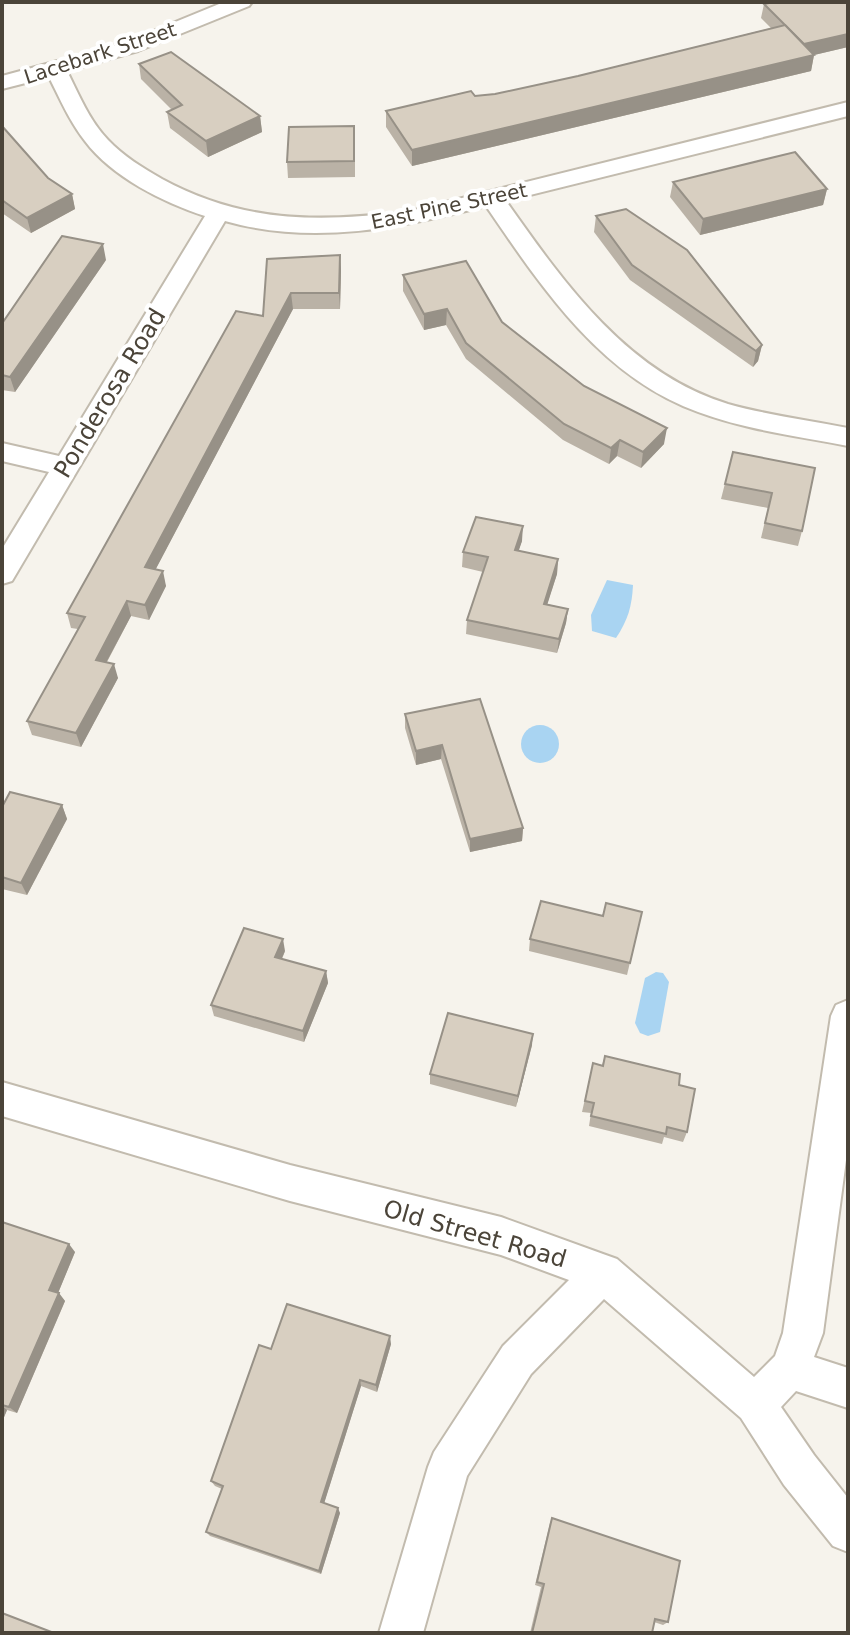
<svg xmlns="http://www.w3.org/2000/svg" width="850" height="1635" viewBox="0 0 850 1635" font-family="'DejaVu Sans',sans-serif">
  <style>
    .water { fill: #a9d4f2 }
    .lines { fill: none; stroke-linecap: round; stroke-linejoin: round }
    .street-casing { stroke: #c2bbae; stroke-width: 4 }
    .street { fill: #fff; fill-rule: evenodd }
    .wall { fill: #bab2a6 }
    .shaded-wall { fill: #979187 }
    .building { fill: #d8cfc1; stroke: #979187; stroke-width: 2 }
    .labels { text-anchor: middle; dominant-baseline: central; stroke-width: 8; stroke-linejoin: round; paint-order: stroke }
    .far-street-label { font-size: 20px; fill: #4b4439; stroke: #fff }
    .street-label { font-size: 24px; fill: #4b4439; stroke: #fff }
  </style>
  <rect width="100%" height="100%" fill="#f6f3ec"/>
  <g class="water">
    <path d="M 607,580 L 633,585 C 632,606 628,620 616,638 L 592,631 L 591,615 Z"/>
    <circle cx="540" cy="744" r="19"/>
    <polygon points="656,972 663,973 669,982 660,1032 648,1036 640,1033 635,1023 645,978"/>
  </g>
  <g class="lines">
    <defs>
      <g id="street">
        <path d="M 224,2 L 252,2 L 249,6 L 138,51 L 67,71 C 79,95 89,120 108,140 C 123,156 143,168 162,179 C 243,223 317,222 406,212 L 848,102 L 848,116 L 506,201 C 564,283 627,373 728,404 C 767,415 808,420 848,428 L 848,446 C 798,436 746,430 698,412 C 601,377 542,288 486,206 C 400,228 313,246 225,221 L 12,581 L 2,584 L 2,549 L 49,472 L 2,461 L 2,443 L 59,456 L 205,216 C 164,203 112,177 85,141 C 70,122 60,99 49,77 L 2,89 L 2,76 L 124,43 Z"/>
        <polygon points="848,1000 848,1145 823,1333 814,1357 848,1368 848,1408 796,1391 781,1407 814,1455 848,1498 848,1552 833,1546 784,1485 741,1418 604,1299 531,1374 467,1476 423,1633 379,1633 428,1467 434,1452 503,1346 569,1280 501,1255 290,1201 2,1116 2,1082 290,1165 501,1217 603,1254 617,1259 754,1377 775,1356 783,1333 831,1016 836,1005"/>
      </g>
    </defs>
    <use href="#street" class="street-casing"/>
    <use href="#street" class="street"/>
  </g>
  <g class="wall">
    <polygon points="764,2 848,2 848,47 814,55 811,71 412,166 386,127 386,111 495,94 578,76 771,28 761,18 764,4 766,4"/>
    <polygon points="139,64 260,116 262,132 208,157 170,128 167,112 172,110 141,79"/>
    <polygon points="2,126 48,178 72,194 75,209 31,233 2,213"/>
    <polygon points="355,142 355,177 288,178 287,162"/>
    <polygon points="673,182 827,189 823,205 700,235 670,197"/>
    <polygon points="596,216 762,345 758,361 753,367 630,280 594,232"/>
    <polygon points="340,255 341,270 340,309 293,309 155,570 166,586 149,620 131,616 107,662 118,678 81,747 32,735 27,721 78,629 71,628 67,613 263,316"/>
    <polygon points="106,260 15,392 2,390 2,322 3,322"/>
    <polygon points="403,275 502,322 584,386 664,444 641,468 617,456 609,464 563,440 466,359 446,325 424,330 403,291"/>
    <polygon points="733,452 815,468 802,531 798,546 761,538 768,508 721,499"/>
    <polygon points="522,541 518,551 558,559 557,574 547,604 568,609 566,623 557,653 466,634 467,620 483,572 462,567 463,552"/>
    <polygon points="480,699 523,828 522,841 470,852 441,759 416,765 405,728 405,714"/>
    <polygon points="62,805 67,819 27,895 2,889 2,807"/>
    <polygon points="642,912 627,975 529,951 530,939"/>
    <polygon points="285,951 282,959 326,971 328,983 304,1042 214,1016 211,1005"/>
    <polygon points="532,1045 516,1107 430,1084 430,1074"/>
    <polygon points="605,1056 679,1085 687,1132 683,1142 664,1137 662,1144 589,1126 591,1113 582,1112 593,1063 602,1065"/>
    <polygon points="2,1222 75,1252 58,1293 65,1301 17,1413 7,1410 2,1422"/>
    <polygon points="391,1344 377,1392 361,1386 324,1503 340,1513 321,1574 210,1536 206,1532 222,1489 215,1486 211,1481 271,1349"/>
    <polygon points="552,1518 668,1622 663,1625 654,1622 652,1633 530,1633 541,1587 535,1585 550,1523"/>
  </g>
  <g class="shaded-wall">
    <polygon points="848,34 848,47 814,55 811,71 412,166 412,150 804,44"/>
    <polygon points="260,116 262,132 208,157 206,141"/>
    <polygon points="827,189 823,205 700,235 703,219"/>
    <polygon points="72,194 75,209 31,233 27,218"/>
    <polygon points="103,244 106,260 15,392 10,377"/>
    <polygon points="340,255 341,270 340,309 339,293"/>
    <polygon points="291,293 293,309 149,582 145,567"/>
    <polygon points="447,309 446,325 424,330 424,314"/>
    <polygon points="762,345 758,361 753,367 756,351"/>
    <polygon points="667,428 664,444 641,468 643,452"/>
    <polygon points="620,440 617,456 609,464 611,448"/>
    <polygon points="523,526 522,541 514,565 515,550"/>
    <polygon points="558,559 557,574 543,618 544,604"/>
    <polygon points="163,571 166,586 149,620 145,605"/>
    <polygon points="127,601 131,616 100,674 96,660"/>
    <polygon points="568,609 566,623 557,653 559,639"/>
    <polygon points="114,664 118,678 81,747 76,733"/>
    <polygon points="442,745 441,759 416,765 416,751"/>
    <polygon points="62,805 67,819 27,895 21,883"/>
    <polygon points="523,828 522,841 470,852 470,839"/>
    <polygon points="283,939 285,951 277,969 275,957"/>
    <polygon points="326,971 328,983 304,1042 303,1031"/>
    <polygon points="533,1034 532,1045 516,1107 518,1096"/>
    <polygon points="69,1244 75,1252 56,1298 49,1290"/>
    <polygon points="59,1293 65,1301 17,1413 9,1407"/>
    <polygon points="390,1336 391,1344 377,1392 376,1385"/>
    <polygon points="360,1380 361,1386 323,1507 321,1502"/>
    <polygon points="2,1406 7,1410 2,1422"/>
    <polygon points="338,1508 340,1513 321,1574 319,1571"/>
  </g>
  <g class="building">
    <polygon points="774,2 848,2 848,34 804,44 764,4"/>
    <polygon points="785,25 814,55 412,150 386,111 471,91 475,96 495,94 578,76"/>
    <polygon points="171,52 260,116 206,141 167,112 182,105 139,64"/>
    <polygon points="2,126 48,178 72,194 27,218 2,200"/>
    <polygon points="354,126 354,161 287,162 289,127"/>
    <polygon points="795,152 827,189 703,219 673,182"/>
    <polygon points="626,209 687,250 762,345 756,351 632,265 596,216"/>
    <polygon points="62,236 103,244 10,377 2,375 2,322 3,322"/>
    <polygon points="340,255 339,293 291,293 145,567 163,571 145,605 127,601 96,660 114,664 76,733 27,721 85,617 67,613 236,311 263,316 267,259"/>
    <polygon points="466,261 502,322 584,386 667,428 643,452 620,440 611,448 564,424 466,343 447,309 424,314 403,275"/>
    <polygon points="733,452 815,468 802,531 765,523 772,493 725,484"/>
    <polygon points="476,517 523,526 515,550 558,559 544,604 568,609 559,639 467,620 488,557 463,552"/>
    <polygon points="480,699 523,828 470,839 442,745 416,751 405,714"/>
    <polygon points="10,792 62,805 21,883 2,877 2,807"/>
    <polygon points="541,901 603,916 606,903 642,912 630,963 530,939"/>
    <polygon points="244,928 283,939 275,957 326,971 303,1031 211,1005"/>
    <polygon points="448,1013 533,1034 518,1096 430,1074"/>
    <polygon points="605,1056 680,1074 679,1085 695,1089 687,1132 667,1127 666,1134 591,1116 594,1103 585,1101 593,1063 603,1066"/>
    <polygon points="2,1222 69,1244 49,1290 59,1293 9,1407 2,1405"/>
    <polygon points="287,1304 390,1336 376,1385 360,1380 321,1502 338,1508 319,1571 206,1532 223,1486 211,1481 259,1345 271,1349"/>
    <polygon points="552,1518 680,1561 668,1622 655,1619 652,1633 532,1633 544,1584 537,1582"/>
    <polygon points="2,1613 54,1633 2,1633"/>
  </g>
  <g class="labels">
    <g class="far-street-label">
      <text transform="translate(100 53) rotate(-18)">Lacebark Street</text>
      <text transform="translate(449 206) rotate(-12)">East Pine Street</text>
    </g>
    <g class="street-label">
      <text transform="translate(110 393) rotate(-59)">Ponderosa Road</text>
      <text transform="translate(475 1234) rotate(16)">Old Street Road</text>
    </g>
  </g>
  <rect width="850" height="1635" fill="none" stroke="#4b4439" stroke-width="8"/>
</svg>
